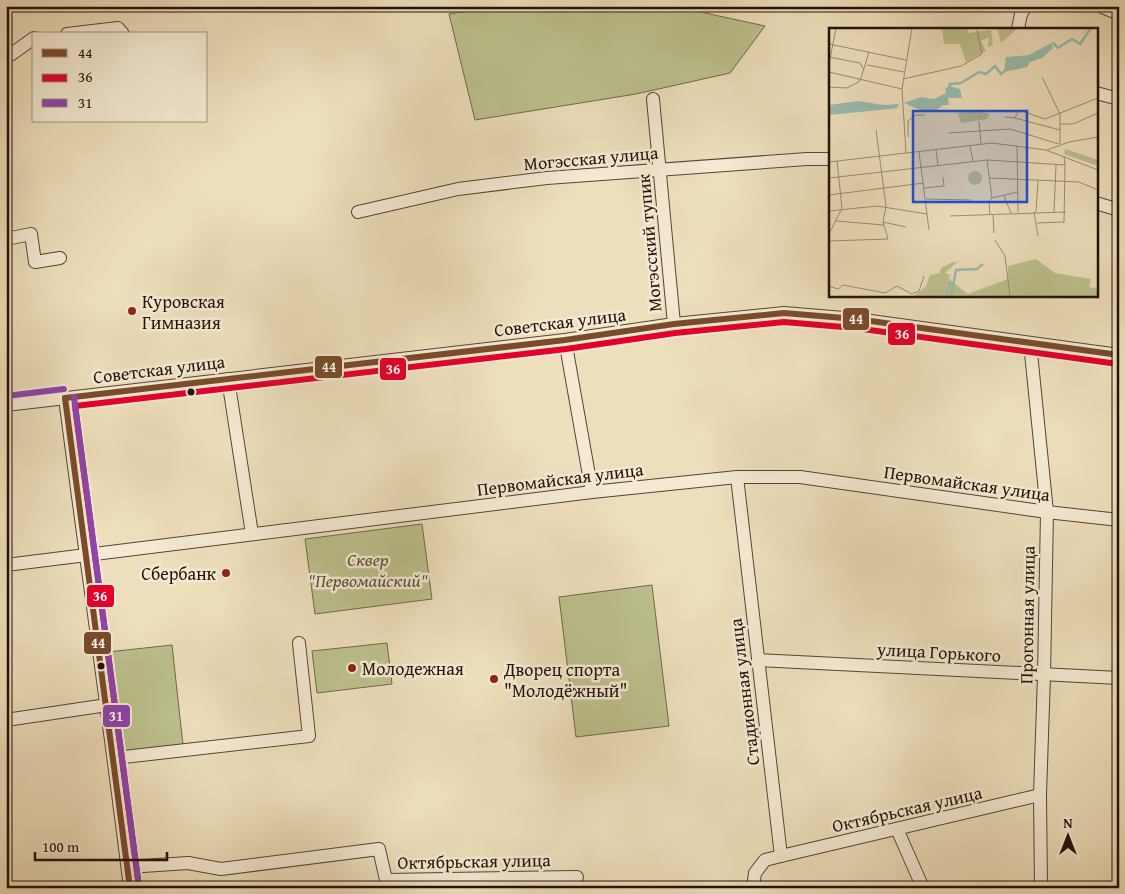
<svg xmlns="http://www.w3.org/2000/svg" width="1125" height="894" viewBox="0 0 1125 894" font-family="'Gentium Book Plus',serif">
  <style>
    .green { fill: #bcc18e; stroke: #6f6a4c }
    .water { fill: #99bdb1; stroke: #69796e }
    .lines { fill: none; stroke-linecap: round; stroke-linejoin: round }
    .minor-casing { stroke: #554536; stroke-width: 14 }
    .minor { stroke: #f4ead3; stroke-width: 12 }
    .bus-1-casing { stroke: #f4ead3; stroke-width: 10 }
    .bus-2-casing { stroke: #f4ead3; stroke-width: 10 }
    .bus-3-casing { stroke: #f4ead3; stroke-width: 10 }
    .bus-1 { stroke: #7a4b2a; stroke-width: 6 }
    .bus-2 { stroke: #e4002b; stroke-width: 6 }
    .bus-3 { stroke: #8e44ad; stroke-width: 6 }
    .poi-dot { fill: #8f2418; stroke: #f4ead3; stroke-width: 2 }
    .bus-dot { fill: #221209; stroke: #f4ead3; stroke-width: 2 }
    .labels { text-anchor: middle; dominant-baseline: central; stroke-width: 5; stroke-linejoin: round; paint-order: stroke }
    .street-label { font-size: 18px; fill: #221209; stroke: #f4ead3 }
    .poi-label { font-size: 18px; fill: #221209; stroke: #f4ead3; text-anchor: start }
    .park-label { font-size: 18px; font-style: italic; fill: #584f38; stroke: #f4ead3 }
    .inset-river { fill: none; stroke: #99bdb1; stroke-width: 2.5 }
    .inset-road { fill: none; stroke: #9c8d74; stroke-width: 1 }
    .view { fill: #1d4ed8; fill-opacity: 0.15; stroke: #1d4ed8; stroke-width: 2.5 }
    .inset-edge { fill: none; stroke: #221209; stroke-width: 2.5 }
    .line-badge { stroke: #f4ead3; stroke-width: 2 }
    .badge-label { font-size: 14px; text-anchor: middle; font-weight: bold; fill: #fff }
  </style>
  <rect width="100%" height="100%" fill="#eedfbc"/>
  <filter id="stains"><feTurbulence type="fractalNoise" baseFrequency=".004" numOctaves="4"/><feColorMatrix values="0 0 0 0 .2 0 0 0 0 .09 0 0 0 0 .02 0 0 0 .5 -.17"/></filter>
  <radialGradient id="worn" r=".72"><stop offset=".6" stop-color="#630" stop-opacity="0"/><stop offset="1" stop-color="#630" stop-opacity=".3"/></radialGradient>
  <g class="green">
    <polygon points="500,6 673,6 765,26 730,73 636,94 475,120 449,14"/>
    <polygon points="422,524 432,599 315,614 305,539"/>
    <polygon points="652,585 669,726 576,737 559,597"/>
    <polygon points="387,643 392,684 317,693 312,651"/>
    <polygon points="172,645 183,745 121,755 108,652"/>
  </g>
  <polygon class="water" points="110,6 208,6 206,9 171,12 148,7 121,12"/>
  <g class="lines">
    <defs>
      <g id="minor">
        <polyline points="1100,6 1119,14"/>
        <polyline points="1018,29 1021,14 1026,6"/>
        <polyline points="67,34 118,28 123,34"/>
        <polyline points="6,58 34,38"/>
        <polyline points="1096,93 1119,99"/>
        <polyline points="653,99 674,324"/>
        <polyline points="1096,203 1119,210"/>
        <polyline points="358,212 458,189 547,178 807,159 830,159"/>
        <polyline points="6,239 31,234 35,262 60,258"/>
        <polyline points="565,340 592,492"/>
        <polyline points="1030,343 1047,512 1044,675 1040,795 1041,888"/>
        <polyline points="228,379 252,534"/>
        <path d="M 65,398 C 86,561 110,724 130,888"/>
        <polyline points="6,405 565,340 674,324 784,313 856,319 1119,355"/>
        <polyline points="737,477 781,856 765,860 755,873 753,888"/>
        <polyline points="6,565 592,492 737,477 800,477 1047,512 1119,520"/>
        <polyline points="758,660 1119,678"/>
        <polyline points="6,720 107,705"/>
        <polyline points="115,758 309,736 299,643"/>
        <polyline points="897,829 923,888"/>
        <polyline points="781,856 1040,795"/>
        <polyline points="128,867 188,863 221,869 379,849 386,880 577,877"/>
      </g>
    </defs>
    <use href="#minor" class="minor-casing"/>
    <use href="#minor" class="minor"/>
    <defs>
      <g id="bus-1">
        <polyline points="65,398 565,340 674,324 784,313 856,319 1119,355"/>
        <polyline points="65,398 130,888"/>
      </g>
      <polyline id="bus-2" points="139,887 75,406 566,349 675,333 784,322 855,328 1118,364"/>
      <g id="bus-3">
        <polyline points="6,396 64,389"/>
        <polyline points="74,397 139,887"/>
      </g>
    </defs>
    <use href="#bus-1" class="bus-1-casing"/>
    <use href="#bus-2" class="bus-2-casing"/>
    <use href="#bus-3" class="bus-3-casing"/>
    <use href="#bus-1" class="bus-1"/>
    <use href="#bus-2" class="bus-2"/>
    <use href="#bus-3" class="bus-3"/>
  </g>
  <g class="poi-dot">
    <circle cx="132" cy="311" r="5"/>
    <circle cx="226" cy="573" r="5"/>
    <circle cx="352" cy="668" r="5"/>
    <circle cx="494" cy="679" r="5"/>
  </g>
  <g class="bus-dot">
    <circle cx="191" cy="392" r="4.5"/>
    <circle cx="101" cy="666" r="4.5"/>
  </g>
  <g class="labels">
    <g class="street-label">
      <text transform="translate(591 158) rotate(-5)">Могэсская улица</text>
      <text transform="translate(649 243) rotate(-95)">Могэсский тупик</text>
      <text transform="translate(560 322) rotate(-7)">Советская улица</text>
      <text transform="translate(159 369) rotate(-7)">Советская улица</text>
      <text transform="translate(560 479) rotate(-7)">Первомайская улица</text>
      <text transform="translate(967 483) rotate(8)">Первомайская улица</text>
      <text transform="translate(1027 615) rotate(-89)">Прогонная улица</text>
      <text transform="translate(939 652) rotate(3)">улица Горького</text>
      <text transform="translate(744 692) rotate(-97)">Стадионная улица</text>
      <text transform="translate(907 809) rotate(-13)">Октябрьская улица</text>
      <text transform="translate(474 861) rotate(-1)">Октябрьская улица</text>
    </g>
    <g class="poi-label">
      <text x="142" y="301">Куровская<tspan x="142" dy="21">Гимназия</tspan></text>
      <text x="216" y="573" text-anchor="end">Сбербанк</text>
      <text x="362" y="668">Молодежная</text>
      <text x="504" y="669">Дворец спорта<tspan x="504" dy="21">"Молодёжный"</tspan></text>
    </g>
    <g class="park-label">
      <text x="368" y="559">Сквер<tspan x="368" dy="21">"Первомайский"</tspan></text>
    </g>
  </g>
  <g transform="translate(829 28)">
    <rect width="269" height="269" fill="#eedfbc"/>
    <path d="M 113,0 L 138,0 L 139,5 L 162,2 L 164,17 L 159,19 L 160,9 L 152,13 L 157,23 L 137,34 L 131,16 L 115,16 ZM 168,0 L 189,0 L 172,15 ZM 145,82 L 161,86 L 158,91 L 132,95 L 129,85 ZM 236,121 L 269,132 L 269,138 L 235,126 ZM139 150a7 7 0 1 1 14 0a7 7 0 1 1-14 0ZM 207,231 L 226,245 L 262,251 L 260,259 L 269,261 L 269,269 L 84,269 L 97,258 L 101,247 L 111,245 L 112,240 L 122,235 L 129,233 L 116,245 L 123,248 L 119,248 L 122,253 L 139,266 L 179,251 L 179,238 Z" fill="#bcc18e"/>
    <path d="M 224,14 L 226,18 L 222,15 L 224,20 L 213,30 L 201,34 L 198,39 L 175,44 L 177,29 L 200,27 ZM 120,58 L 131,61 L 133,70 L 119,70 L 120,77 L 114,77 L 105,84 L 96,84 L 75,75 L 92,69 L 105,71 L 117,65 L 116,61 ZM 29,73 L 54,77 L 70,76 L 68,80 L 60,81 L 0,87 L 0,77 Z" fill="#99bdb1"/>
    <path class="inset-river" d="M 224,15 L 229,20 L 243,11 L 251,16 L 262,0M 120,61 L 121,56 L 132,55 L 150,44 L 157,46 L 166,38 L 172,46 L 178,41M 117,269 L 122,253M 122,269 L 127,242 L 148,241 L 154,236"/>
    <path class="inset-road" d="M 0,16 L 77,32M 0,29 L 31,35 L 35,42M 0,36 L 7,0M 38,37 L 75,44M 0,44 L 73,61M 213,49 L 231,86 L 231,116M 74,51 L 132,38 L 153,26 L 148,2M 0,59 L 18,60 L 31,53 L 40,24M 176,89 L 186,90 L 190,82 L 216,91 L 269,70M 186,90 L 231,102M 150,93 L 152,116M 231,96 L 244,96 L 269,85M 120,105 L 181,101 L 230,116M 79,109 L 79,93 L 87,87 L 96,87M 141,118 L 144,133M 188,118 L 189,184M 107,122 L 109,138M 218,122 L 240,114 L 269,109M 90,124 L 100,202M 77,125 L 73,61 L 83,0M 158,132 L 163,170 L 160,173 L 161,187M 0,134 L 163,115 L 217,122 L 269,142M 0,150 L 158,132 L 236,137 L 235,128M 161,150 L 250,154 L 269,162M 95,160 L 115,158 L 114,149M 0,167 L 95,155M 175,168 L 182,185M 163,170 L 189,164M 97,171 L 142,172M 0,183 L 48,178 L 98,186M 205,184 L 209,208M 207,184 L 209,153M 225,184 L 227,137M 164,187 L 165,205M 121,188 L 237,184M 7,193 L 55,197M 54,194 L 77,199M 208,195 L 235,194 L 236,137M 0,206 L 13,180 L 8,133M 166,212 L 176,228 L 181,269M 0,213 L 59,211 L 54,194 L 57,178 L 47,102M 0,258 L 9,261 L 14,257 L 56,265 L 68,258 L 83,266 L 90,263 L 95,248"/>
    <path class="view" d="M 84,83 L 198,83 L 198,174 L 84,174 Z"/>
    <rect width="269" height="269" class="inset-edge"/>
  </g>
  <g class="line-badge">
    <rect x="842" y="307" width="28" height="24" rx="5" fill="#7a4b2a"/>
    <rect x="887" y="322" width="29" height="24" rx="5" fill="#e4002b"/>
    <rect x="314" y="355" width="29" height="24" rx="5" fill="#7a4b2a"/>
    <rect x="379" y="357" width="28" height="24" rx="5" fill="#e4002b"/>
    <rect x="86" y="584" width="29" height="24" rx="5" fill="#e4002b"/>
    <rect x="83" y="631" width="29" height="24" rx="5" fill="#7a4b2a"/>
    <rect x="102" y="704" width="29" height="24" rx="5" fill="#8e44ad"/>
  </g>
  <g class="badge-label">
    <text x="856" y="324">44</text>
    <text x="902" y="339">36</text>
    <text x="329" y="372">44</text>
    <text x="393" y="374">36</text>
    <text x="100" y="601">36</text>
    <text x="98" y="648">44</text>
    <text x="116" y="721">31</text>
  </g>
  <rect width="1125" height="894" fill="none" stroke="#eedfbc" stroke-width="25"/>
  <rect x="8" y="8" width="1110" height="879" fill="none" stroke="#221209" stroke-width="2.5"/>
  <rect x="12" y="12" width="1100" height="869" fill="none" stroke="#221209"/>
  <rect x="32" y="32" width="175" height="90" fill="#f4ead3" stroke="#a09482"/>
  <rect x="42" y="49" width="25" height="8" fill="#7a4b2a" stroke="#a09482"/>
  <text x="78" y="58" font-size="15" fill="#221209">44</text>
  <rect x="42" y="74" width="25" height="8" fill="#e4002b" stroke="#a09482"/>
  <text x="78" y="82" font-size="15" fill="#221209">36</text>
  <rect x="42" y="99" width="25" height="8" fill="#8e44ad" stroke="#a09482"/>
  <text x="78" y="108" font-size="15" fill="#221209">31</text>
  <g transform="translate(1068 836)" stroke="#f4ead3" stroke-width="4" paint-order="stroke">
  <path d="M0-4L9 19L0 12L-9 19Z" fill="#221209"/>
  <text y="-8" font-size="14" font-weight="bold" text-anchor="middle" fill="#221209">N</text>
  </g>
  <path d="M35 852v8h132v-8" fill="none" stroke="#221209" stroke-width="2.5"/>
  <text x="42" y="852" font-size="15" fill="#221209" stroke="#f4ead3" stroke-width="4" paint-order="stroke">100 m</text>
  <rect width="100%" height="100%" filter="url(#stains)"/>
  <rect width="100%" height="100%" fill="url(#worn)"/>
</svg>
